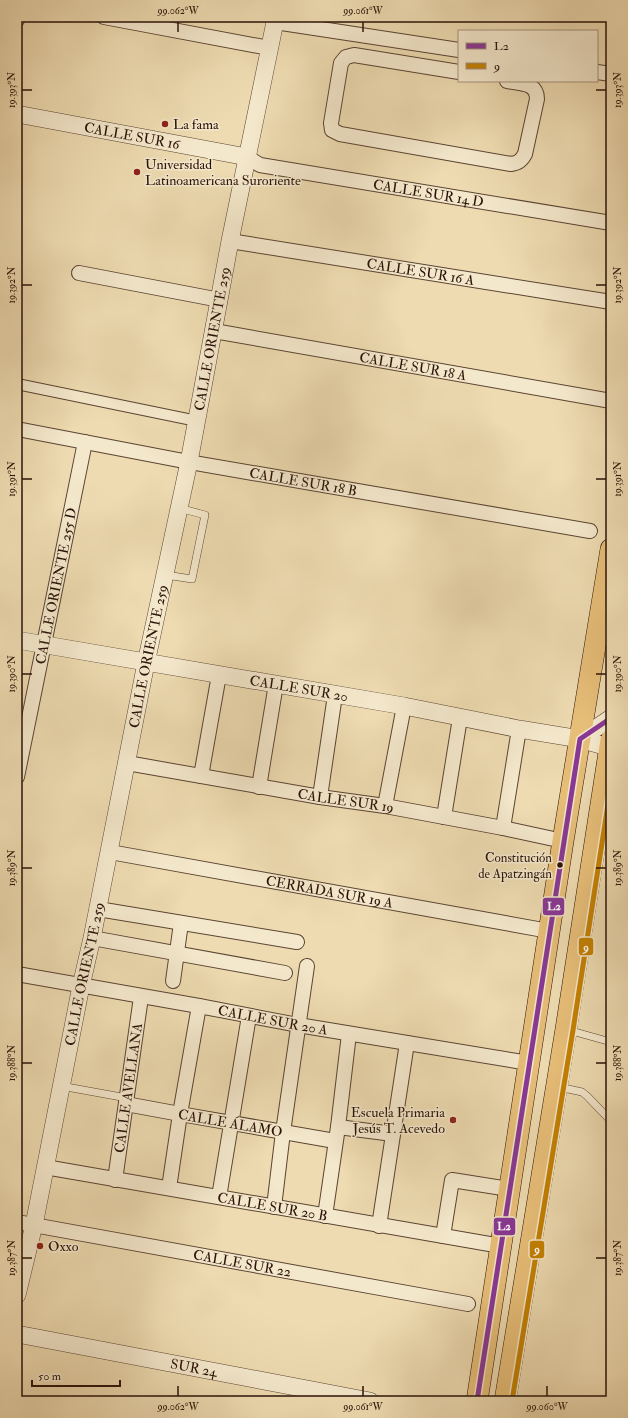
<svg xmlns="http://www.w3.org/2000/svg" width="628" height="1418" viewBox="0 0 628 1418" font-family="'IM FELL Double Pica',serif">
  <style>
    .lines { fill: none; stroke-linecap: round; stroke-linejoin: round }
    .service-casing { stroke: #5b4432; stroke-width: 8 }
    .pedestrian-casing { stroke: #5b4432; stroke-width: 12 }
    .minor-casing { stroke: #5b4432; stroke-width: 16 }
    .tertiary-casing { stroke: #5b4432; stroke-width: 18 }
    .primary-casing { stroke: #2a1208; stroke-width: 22 }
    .service { stroke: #f4e8cc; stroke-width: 7 }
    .pedestrian { stroke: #f4e8cc; stroke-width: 10 }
    .minor { stroke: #f4e8cc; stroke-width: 14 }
    .tertiary { stroke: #f4e8cc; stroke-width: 17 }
    .primary { stroke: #e7be78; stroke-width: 21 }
    .bus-1-casing { stroke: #f4e8cc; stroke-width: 8 }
    .bus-2-casing { stroke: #f4e8cc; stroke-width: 8 }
    .bus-1 { stroke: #893894; stroke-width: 5 }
    .bus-2 { stroke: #c48102; stroke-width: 5 }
    .ticks { fill: none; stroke: #2a1208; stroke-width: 1.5 }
    .poi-dot { fill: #8f2418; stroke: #f4e8cc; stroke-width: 1.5 }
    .bus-dot { fill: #2a1208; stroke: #f4e8cc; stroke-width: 1.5 }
    .labels { text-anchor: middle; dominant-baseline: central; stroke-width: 3; stroke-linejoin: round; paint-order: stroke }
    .bus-label { font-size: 13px; fill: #2a1208; stroke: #f4e8cc; text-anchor: end }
    .poi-label { font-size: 14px; fill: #2a1208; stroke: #f4e8cc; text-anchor: start }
    .street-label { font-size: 14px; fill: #2a1208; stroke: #f4e8cc }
    .line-badge { stroke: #f4e8cc; stroke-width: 1.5 }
    .badge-label { font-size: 11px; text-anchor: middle; font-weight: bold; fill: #fff }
    .neatline { fill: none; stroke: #2a1208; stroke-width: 1.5 }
    .ticks-label { font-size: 10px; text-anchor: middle; fill: #2a1208 }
  </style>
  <rect width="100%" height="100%" fill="#eedbb1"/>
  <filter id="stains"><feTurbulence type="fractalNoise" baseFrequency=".005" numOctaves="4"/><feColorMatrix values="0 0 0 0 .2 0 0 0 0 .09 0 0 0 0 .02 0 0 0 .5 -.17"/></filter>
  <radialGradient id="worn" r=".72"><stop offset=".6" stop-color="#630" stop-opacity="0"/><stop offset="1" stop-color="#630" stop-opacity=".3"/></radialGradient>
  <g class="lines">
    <defs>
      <g id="service">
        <polyline points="166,575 192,579 205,515 179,508"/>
        <polyline points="568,1030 611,1042"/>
        <polyline points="61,1086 127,1098"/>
        <polyline points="559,1087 582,1092 587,1096 611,1121"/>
      </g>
      <polyline id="pedestrian" points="17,384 197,421"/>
      <g id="minor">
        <polyline points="104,17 269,48"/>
        <polyline points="17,20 18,17"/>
        <polyline points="275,22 459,50"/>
        <path d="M 459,72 L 354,55 L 346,57 L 341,63 L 331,123 L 332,130 L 340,134 L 511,164 C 518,163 521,161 525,154 L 537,99 C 537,82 520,84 507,81"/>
        <polyline points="597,72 611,74"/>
        <path id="s1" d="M 247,157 L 260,165 L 611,223"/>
        <path id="s2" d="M 230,241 L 611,302"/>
        <polyline points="79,273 220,300"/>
        <path id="s3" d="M 214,331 L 611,401"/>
        <path id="s4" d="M 17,429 L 189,462 L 590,531"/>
        <path id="s5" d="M 127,763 L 320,797 L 385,806 L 503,828 L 563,841"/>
        <polyline points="201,776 219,675"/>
        <path id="s6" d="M 17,777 L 85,442"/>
        <polyline points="259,787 276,684"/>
        <polyline points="320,797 335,695"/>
        <polyline points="385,806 404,706"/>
        <polyline points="444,817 460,718"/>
        <polyline points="503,828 519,729"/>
        <path id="s7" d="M 110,852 L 549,931"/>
        <polyline points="98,909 297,942"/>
        <polyline points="92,938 285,973"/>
        <path id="s8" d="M 17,974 L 199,1006 L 298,1025 L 529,1063"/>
        <polyline points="173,981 181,923"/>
        <path id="s9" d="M 126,1104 L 180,1114 L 335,1141"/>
        <polyline points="338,1127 393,1134"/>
        <path id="s10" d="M 45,1167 L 501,1246"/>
        <path id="s11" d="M 115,1180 L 141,997"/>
        <polyline points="169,1188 180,1114 199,1006"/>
        <polyline points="219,1197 249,1016"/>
        <polyline points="274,1207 283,1132 307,966"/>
        <polyline points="325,1216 338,1127 349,1034"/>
        <path id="s12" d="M 17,1222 L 468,1304"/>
        <polyline points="379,1226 407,1043"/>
        <polyline points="443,1236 452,1180 509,1189"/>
      </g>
      <g id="tertiary">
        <path id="s13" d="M 17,114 L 247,157"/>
        <path id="s14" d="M 17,640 L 404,706 L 519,729 L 580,739 L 611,748"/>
        <polyline points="580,739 611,718"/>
        <path id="s15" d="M 17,1295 L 34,1225 L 81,986 L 92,938 L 146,663 L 189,462 L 230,241 L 276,17"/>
        <path id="s16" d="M 17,1334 L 370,1401"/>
      </g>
      <g id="primary">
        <polyline points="477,1401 563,841 611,549"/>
        <polyline points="505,1401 566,1029 611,740"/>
      </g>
    </defs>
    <use href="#service" class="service-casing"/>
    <use href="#pedestrian" class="pedestrian-casing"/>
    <use href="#minor" class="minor-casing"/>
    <use href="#tertiary" class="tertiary-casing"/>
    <use href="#primary" class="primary-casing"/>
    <use href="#service" class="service"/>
    <use href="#pedestrian" class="pedestrian"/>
    <use href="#minor" class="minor"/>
    <use href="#tertiary" class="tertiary"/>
    <use href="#primary" class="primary"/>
    <defs>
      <polyline id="bus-1" points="477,1401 580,739 611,718"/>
      <polyline id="bus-2" points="512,1401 573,1030 609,798 611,796"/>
    </defs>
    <use href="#bus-1" class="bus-1-casing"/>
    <use href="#bus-2" class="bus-2-casing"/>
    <use href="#bus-1" class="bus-1"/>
    <use href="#bus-2" class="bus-2"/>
  </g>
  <path class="ticks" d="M 178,22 L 178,32M 363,22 L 363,32M 22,90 L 32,90M 596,90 L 606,90M 22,285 L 32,285M 596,285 L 606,285M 22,479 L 32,479M 596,479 L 606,479M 22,674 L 32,674M 596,674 L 606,674M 22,868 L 32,868M 596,868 L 606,868M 22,1063 L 32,1063M 596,1063 L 606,1063M 22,1258 L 32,1258M 596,1258 L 606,1258M 178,1386 L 178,1396M 363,1386 L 363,1396M 547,1386 L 547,1396"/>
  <g class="poi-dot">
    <circle cx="165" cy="124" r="4"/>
    <circle cx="137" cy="172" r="4"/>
    <circle cx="453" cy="1120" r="4"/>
    <circle cx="40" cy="1246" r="4"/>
  </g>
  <circle class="bus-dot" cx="560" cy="865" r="3.5"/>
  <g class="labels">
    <g class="bus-label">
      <text x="552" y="858">Constitución<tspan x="552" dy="16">de Apatzingán</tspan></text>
    </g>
    <g class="poi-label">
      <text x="173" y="124">La fama</text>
      <text x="145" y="164">Universidad<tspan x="145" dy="16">Latinoamericana Suroriente</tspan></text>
      <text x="445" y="1112" text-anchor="end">Escuela Primaria<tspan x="445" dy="16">Jesús T. Acevedo</tspan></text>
      <text x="48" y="1246">Oxxo</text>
    </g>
    <g class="street-label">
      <text stroke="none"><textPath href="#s13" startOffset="117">CALLE SUR 16</textPath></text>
      <text stroke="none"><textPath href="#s1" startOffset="186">CALLE SUR 14 D</textPath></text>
      <text stroke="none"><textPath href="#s2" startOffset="193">CALLE SUR 16 A</textPath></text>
      <text stroke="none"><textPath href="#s15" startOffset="976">CALLE ORIENTE 259</textPath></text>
      <text stroke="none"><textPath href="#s3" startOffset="202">CALLE SUR 18 A</textPath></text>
      <text stroke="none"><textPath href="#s4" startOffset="291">CALLE SUR 18 B</textPath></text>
      <text stroke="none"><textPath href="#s6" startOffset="195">CALLE ORIENTE 255 D</textPath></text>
      <text stroke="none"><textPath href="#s15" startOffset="652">CALLE ORIENTE 259</textPath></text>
      <text stroke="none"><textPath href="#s14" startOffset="286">CALLE SUR 20</textPath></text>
      <text stroke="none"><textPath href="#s5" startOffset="222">CALLE SUR 19</textPath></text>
      <text stroke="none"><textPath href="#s7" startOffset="223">CERRADA SUR 19 A</textPath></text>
      <text stroke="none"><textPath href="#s15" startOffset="328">CALLE ORIENTE 259</textPath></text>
      <text stroke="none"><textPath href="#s8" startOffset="260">CALLE SUR 20 A</textPath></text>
      <text stroke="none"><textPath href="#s11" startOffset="93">CALLE AVELLANA</textPath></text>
      <text stroke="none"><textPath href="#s9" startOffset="106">CALLE ÁLAMO</textPath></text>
      <text stroke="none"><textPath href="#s10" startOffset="231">CALLE SUR 20 B</textPath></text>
      <text stroke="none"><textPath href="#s12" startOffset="229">CALLE SUR 22</textPath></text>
      <text stroke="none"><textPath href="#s16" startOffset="180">SUR 24</textPath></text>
    </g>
  </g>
  <g class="line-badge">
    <rect x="542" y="897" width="23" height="19" rx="4" fill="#893894"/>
    <rect x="578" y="937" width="16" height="19" rx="4" fill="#c48102"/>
    <rect x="493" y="1217" width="23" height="19" rx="4" fill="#893894"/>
    <rect x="529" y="1240" width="16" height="19" rx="4" fill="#c48102"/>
  </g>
  <g class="badge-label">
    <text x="554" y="910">L2</text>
    <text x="586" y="951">9</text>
    <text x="504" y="1230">L2</text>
    <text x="537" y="1253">9</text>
  </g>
  <rect width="628" height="1418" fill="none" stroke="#eedbb1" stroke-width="44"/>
  <rect x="458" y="30" width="140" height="52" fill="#f4e8cc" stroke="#a3927e"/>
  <rect x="466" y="43" width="20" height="6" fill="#893894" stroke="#a3927e"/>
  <text x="494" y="50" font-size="12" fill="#2a1208">L2</text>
  <rect x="466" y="63" width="20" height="6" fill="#c48102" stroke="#a3927e"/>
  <text x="494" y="70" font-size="12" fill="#2a1208">9</text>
  <path d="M32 1380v6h88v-6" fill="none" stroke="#2a1208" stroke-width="2"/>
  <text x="38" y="1380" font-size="12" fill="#2a1208" stroke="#f4e8cc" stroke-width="3" paint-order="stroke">50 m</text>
  <rect x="22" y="22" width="584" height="1374" class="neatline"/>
  <g class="ticks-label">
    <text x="178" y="14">99.062°W</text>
    <text x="363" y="14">99.061°W</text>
    <text transform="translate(11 90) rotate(-90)" y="4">19.393°N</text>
    <text transform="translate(617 90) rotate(-90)" y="4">19.393°N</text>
    <text transform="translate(11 285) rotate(-90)" y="4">19.392°N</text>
    <text transform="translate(617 285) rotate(-90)" y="4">19.392°N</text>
    <text transform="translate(11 479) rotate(-90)" y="4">19.391°N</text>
    <text transform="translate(617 479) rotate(-90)" y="4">19.391°N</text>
    <text transform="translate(11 674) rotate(-90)" y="4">19.390°N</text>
    <text transform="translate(617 674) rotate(-90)" y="4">19.390°N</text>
    <text transform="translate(11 868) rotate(-90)" y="4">19.389°N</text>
    <text transform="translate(617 868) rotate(-90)" y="4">19.389°N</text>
    <text transform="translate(11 1063) rotate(-90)" y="4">19.388°N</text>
    <text transform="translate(617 1063) rotate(-90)" y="4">19.388°N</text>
    <text transform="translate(11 1258) rotate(-90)" y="4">19.387°N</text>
    <text transform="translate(617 1258) rotate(-90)" y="4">19.387°N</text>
    <text x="178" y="1410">99.062°W</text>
    <text x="363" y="1410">99.061°W</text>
    <text x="547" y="1410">99.060°W</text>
  </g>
  <rect width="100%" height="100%" filter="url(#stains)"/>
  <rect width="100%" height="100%" fill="url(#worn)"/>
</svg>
